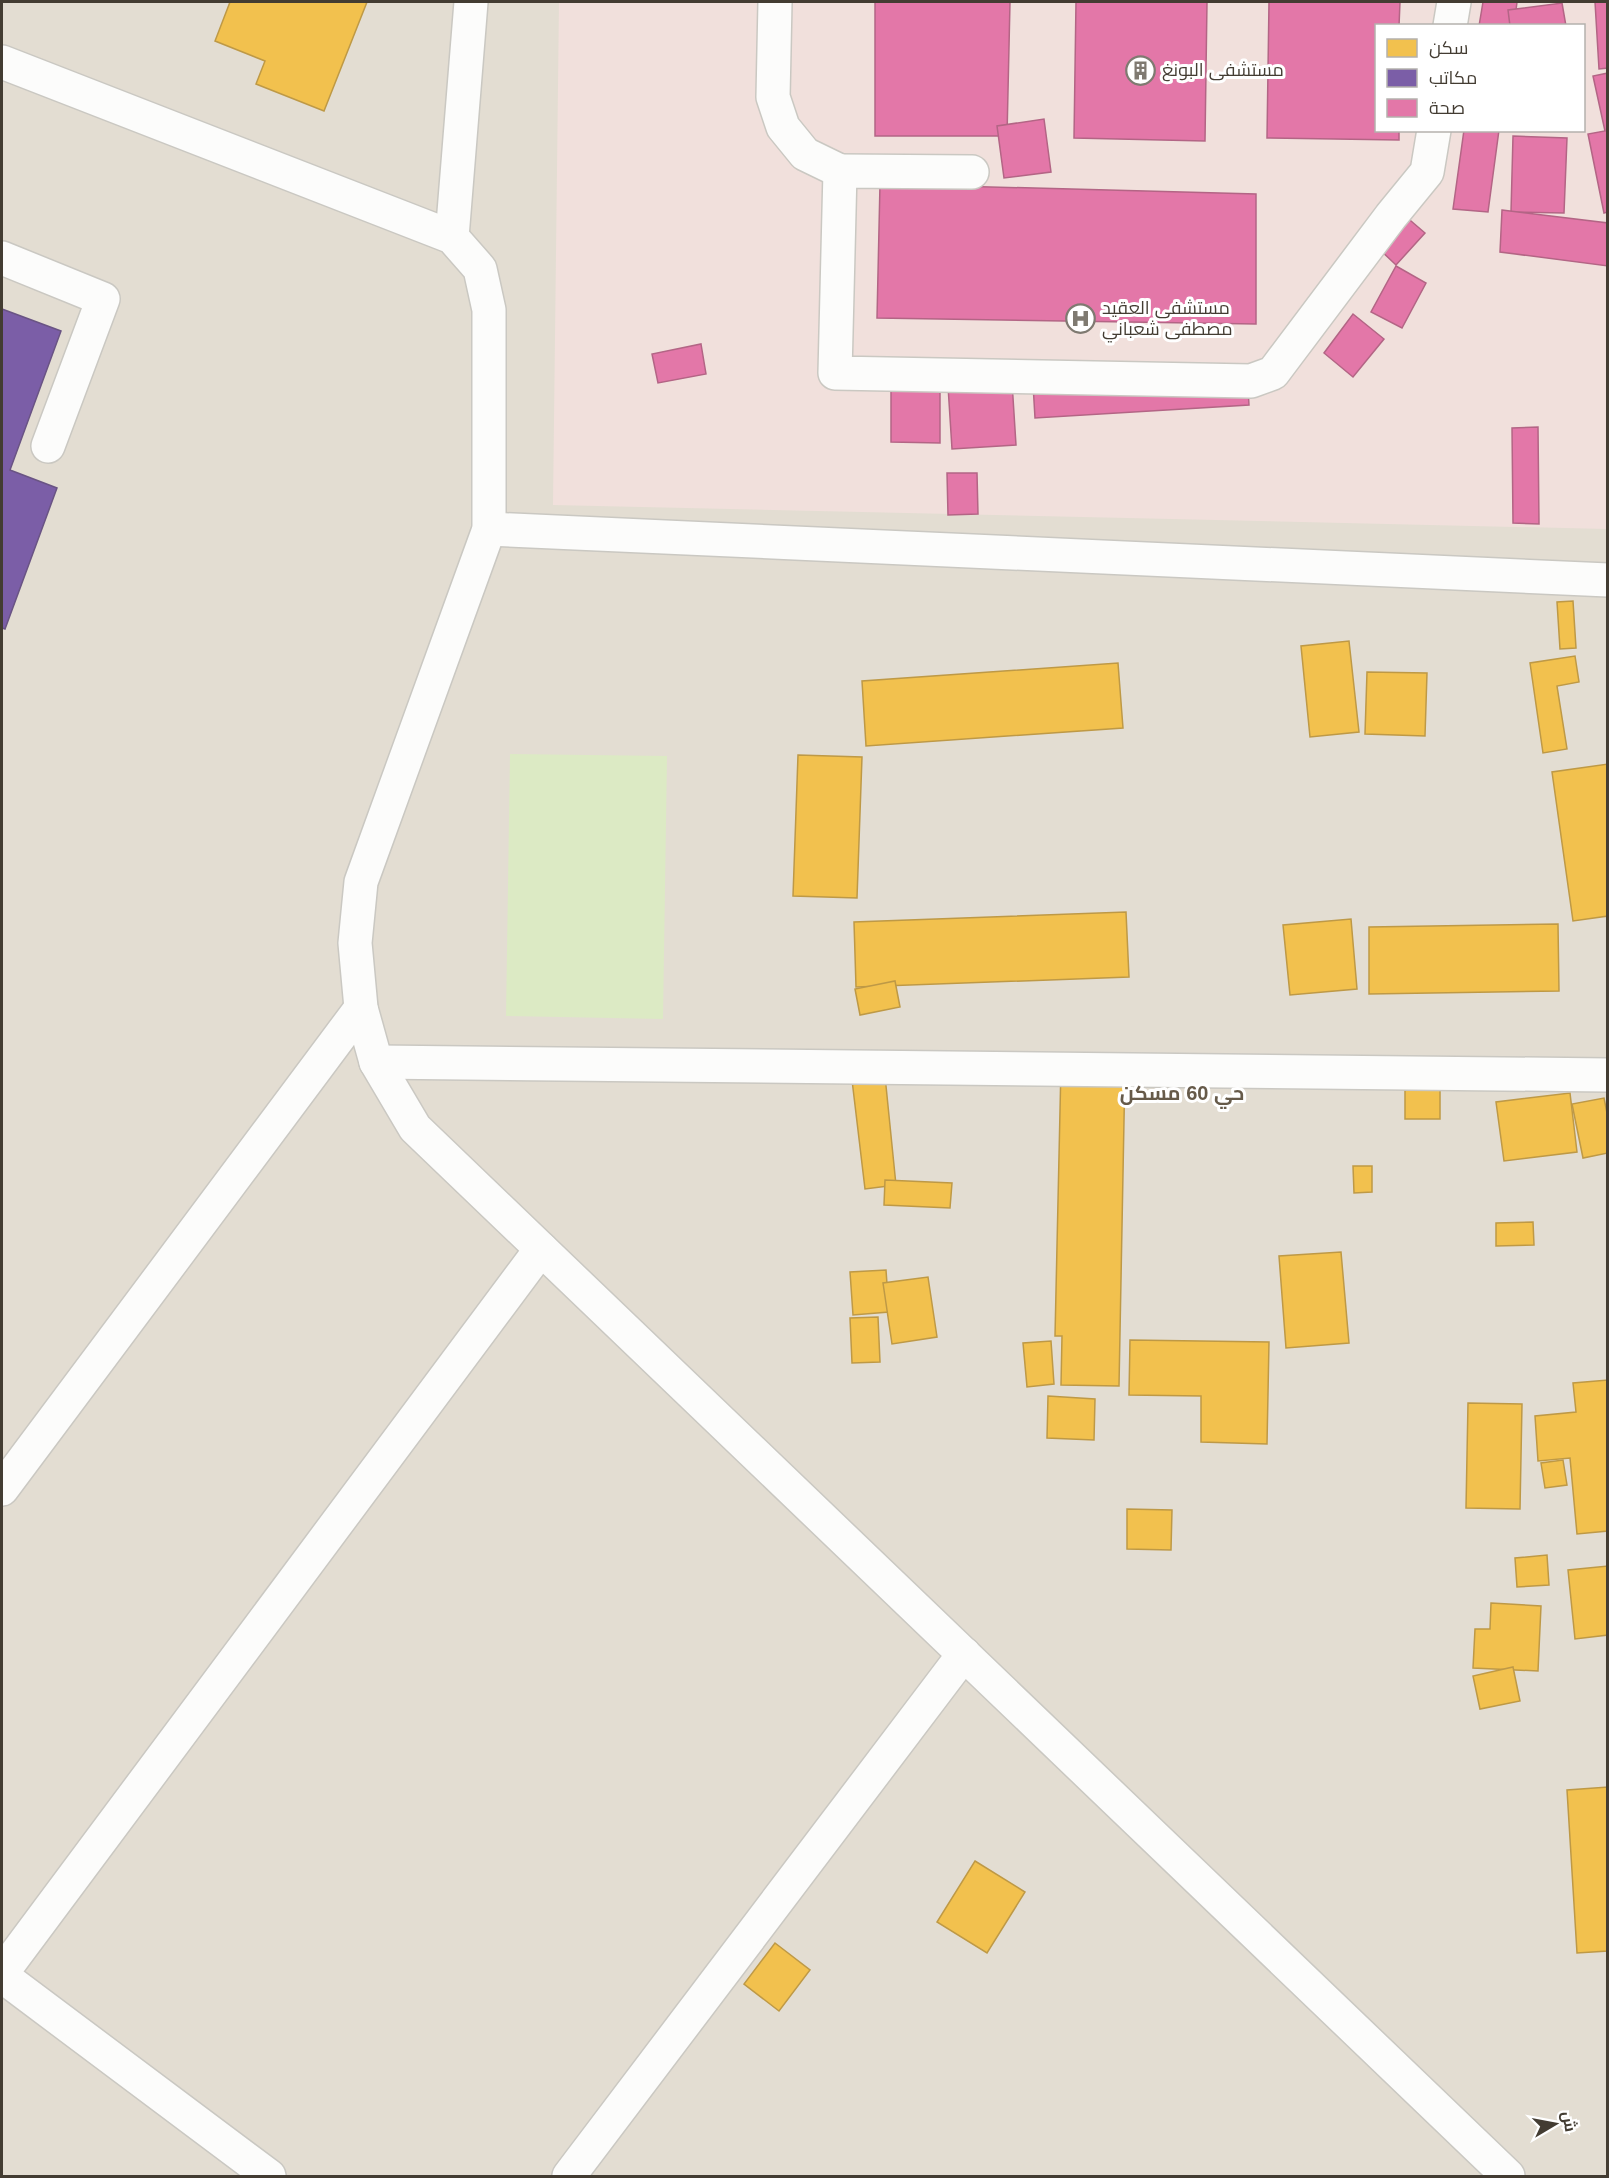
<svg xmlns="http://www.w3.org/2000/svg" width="1609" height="2178" viewBox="0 0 1609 2178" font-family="Helvetica,Cairo,sans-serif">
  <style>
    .residential { fill: #e3ddd2; fill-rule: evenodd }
    .medical { fill: #f1e0dc; fill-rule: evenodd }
    .green { fill: #dceac4 }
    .homes { fill: #f2c14e; stroke: #be9946; stroke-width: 1.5 }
    .offices { fill: #7b5ea7; stroke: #6a5484; stroke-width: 1.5 }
    .health { fill: #e377a8; stroke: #b36585; stroke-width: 1.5 }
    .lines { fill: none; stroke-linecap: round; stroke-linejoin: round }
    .minor-casing { stroke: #cac8c2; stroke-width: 36 }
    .minor { stroke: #fcfcfb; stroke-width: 33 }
    .labels { text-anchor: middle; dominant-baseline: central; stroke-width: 6; stroke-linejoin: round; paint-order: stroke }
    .poi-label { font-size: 18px; fill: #433c32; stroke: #fff; text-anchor: start }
    .neighbourhood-label { font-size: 20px; font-weight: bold; fill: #665a49; stroke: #fff }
  </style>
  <rect width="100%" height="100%" fill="#eeece6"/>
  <path class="residential" d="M 2,2 L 1607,2 L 1607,2176 L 2,2176 ZM 1376,26 L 1584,26 L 1584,130 L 1376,130 Z"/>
  <path class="medical" d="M 559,2 L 1607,2 L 1607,529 L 553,505 ZM 1376,26 L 1584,26 L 1584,130 L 1376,130 Z"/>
  <polygon class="green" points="510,754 667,756 663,1019 506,1016"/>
  <g class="homes">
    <polygon points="230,2 367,2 324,111 256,84 265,61 215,41"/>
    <polygon points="1573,601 1576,648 1560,649 1557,602"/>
    <polygon points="1349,641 1359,732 1310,737 1301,646"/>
    <polygon points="1575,656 1579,682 1557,686 1567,749 1543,753 1530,663"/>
    <polygon points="1118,663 1123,728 866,746 862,681"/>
    <polygon points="1367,672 1427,673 1425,736 1365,734"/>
    <polygon points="798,755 862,757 857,898 793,896"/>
    <polygon points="1608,764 1608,916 1573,921 1552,772"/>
    <polygon points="1126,912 1129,977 856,987 854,922"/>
    <polygon points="1351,919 1357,989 1290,995 1283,925"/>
    <polygon points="1558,924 1559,991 1369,994 1369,927"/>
    <polygon points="895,981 900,1007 860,1015 855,989"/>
    <polygon points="1061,1066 1125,1067 1119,1386 1061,1385 1062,1336 1055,1336"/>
    <polygon points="885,1076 896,1185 865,1189 852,1080"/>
    <polygon points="1440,1076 1440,1119 1405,1119 1405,1077"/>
    <polygon points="1570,1093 1577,1152 1504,1161 1496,1102"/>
    <polygon points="1604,1098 1608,1118 1608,1153 1583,1158 1572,1104"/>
    <polygon points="1353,1166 1372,1166 1372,1192 1354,1193"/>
    <polygon points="885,1180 952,1183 950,1208 884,1205"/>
    <polygon points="1533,1222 1534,1245 1496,1246 1496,1223"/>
    <polygon points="1341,1252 1349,1343 1286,1348 1279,1256"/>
    <polygon points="886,1270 889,1312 853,1315 850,1272"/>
    <polygon points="928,1277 937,1337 892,1344 883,1283"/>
    <polygon points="878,1317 880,1362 852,1363 850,1318"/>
    <polygon points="1130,1340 1269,1342 1267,1444 1201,1442 1201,1396 1129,1395"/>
    <polygon points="1051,1341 1054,1384 1027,1387 1023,1343"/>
    <polygon points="1608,1380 1608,1531 1577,1534 1570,1458 1538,1461 1535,1416 1576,1412 1573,1383"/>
    <polygon points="1048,1396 1095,1399 1094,1440 1047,1438"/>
    <polygon points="1468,1403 1522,1404 1520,1509 1466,1508"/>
    <polygon points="1563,1460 1567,1485 1545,1488 1541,1463"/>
    <polygon points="1127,1509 1172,1510 1171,1550 1127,1549"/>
    <polygon points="1547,1555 1549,1585 1517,1587 1515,1558"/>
    <polygon points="1608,1566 1608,1635 1575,1639 1568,1570"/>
    <polygon points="1491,1603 1541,1606 1538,1671 1473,1668 1475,1629 1490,1629"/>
    <polygon points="1513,1667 1520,1701 1480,1709 1473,1676"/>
    <polygon points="1608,1787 1608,1951 1577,1953 1567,1790"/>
    <polygon points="975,1861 1025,1892 987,1953 937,1922"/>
    <polygon points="775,1943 810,1970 779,2011 744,1984"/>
  </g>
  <polygon class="offices" points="2,309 61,331 10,470 57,488 5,629 2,628"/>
  <g class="health">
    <polygon points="875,2 1010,2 1007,136 875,136"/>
    <polygon points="1076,2 1207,2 1205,141 1074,138"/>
    <polygon points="1269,2 1400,2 1399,26 1376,26 1376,130 1399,130 1399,140 1267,138"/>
    <polygon points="1483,2 1517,2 1514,26 1479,26"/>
    <polygon points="1595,2 1608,2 1608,68 1599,69"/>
    <polygon points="1562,3 1566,26 1510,26 1508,10"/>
    <polygon points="1608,73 1608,212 1604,213 1588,134 1605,131 1593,76"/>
    <polygon points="1044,119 1051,172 1004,178 997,126"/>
    <polygon points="1464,130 1499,130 1488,212 1453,209"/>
    <polygon points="1513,136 1567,138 1564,213 1511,212"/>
    <polygon points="880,184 1256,194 1256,324 877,318"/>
    <polygon points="1502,210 1608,223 1608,266 1500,252"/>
    <polygon points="1404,215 1425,233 1396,265 1376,246"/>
    <polygon points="1396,266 1426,283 1402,328 1371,312"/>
    <polygon points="1353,314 1384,339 1353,377 1324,353"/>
    <polygon points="701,344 706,374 658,383 652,354"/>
    <polygon points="1247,371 1249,405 1035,418 1033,384"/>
    <polygon points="1012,382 1016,445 952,449 948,386"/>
    <polygon points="891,390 940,390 940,443 891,442"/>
    <polygon points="1538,427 1539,524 1513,523 1512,428"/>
    <polygon points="947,473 977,473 978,514 948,515"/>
  </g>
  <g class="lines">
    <defs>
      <g id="minor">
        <polyline points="775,2 773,97 783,127 805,154 840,171"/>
        <polyline points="1450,26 1454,2"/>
        <polyline points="2,62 452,237 480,269 489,310 489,529 361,882 355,943 361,1008 376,1062 415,1128 1508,2176"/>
        <polyline points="972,172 840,171 835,373 1251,381 1273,373 1391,216 1427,172 1434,130"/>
        <polyline points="452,237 471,2"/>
        <polyline points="2,258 103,299 48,446"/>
        <polyline points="489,529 1608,580"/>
        <polyline points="376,1062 1608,1075"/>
        <polyline points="2,1489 361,1008"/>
        <polyline points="2,1973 541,1249"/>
        <polyline points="2,1976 269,2176"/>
        <polyline points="569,2176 964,1654"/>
      </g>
    </defs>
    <use href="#minor" class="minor-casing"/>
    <use href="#minor" class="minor"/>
  </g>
  <defs>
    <symbol id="building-ring" viewBox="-11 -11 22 22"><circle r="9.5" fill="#fff" stroke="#7f7a71" stroke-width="1.5"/><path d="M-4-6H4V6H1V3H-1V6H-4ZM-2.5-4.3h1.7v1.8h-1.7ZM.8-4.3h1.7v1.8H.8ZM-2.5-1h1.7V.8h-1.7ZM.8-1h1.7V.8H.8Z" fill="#7f7a71"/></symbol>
    <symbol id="hospital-ring" viewBox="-11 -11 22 22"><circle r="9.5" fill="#fff" stroke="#7f7a71" stroke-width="1.5"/><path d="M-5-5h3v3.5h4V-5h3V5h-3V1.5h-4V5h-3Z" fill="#7f7a71"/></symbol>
  </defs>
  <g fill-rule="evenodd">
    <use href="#building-ring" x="1124" y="54" width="33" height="33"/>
    <use href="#hospital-ring" x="1064" y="302" width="33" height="33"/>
  </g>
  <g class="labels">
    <g class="poi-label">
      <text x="1162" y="70">مستشفى البونغ</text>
      <text x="1102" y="308">مستشفى العقيد<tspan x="1102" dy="21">مصطفى شعباني</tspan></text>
    </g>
    <g class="neighbourhood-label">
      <text x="1182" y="1093">حي 60 مسكن</text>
    </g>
  </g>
  <rect width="1609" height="2178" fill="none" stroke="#433c32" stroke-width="6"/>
  <rect x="1375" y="24" width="210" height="108" fill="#ffffff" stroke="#b4b1ad" stroke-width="1.5"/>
  <rect x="1387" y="39" width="30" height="18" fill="#f2c14e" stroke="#b4b1ad" stroke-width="1.5"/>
  <text x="1429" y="54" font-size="18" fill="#433c32">سكن</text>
  <rect x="1387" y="69" width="30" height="18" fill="#7b5ea7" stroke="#b4b1ad" stroke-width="1.5"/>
  <text x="1429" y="84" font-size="18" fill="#433c32">مكاتب</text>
  <rect x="1387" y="99" width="30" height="18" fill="#e377a8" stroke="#b4b1ad" stroke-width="1.5"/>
  <text x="1429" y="114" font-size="18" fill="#433c32">صحة</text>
  <g transform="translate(1555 2124) rotate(80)" stroke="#ffffff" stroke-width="4.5" paint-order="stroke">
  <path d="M0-4.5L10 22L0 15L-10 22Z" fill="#433c32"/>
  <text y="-9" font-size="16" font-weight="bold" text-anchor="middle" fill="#433c32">ش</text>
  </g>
</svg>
